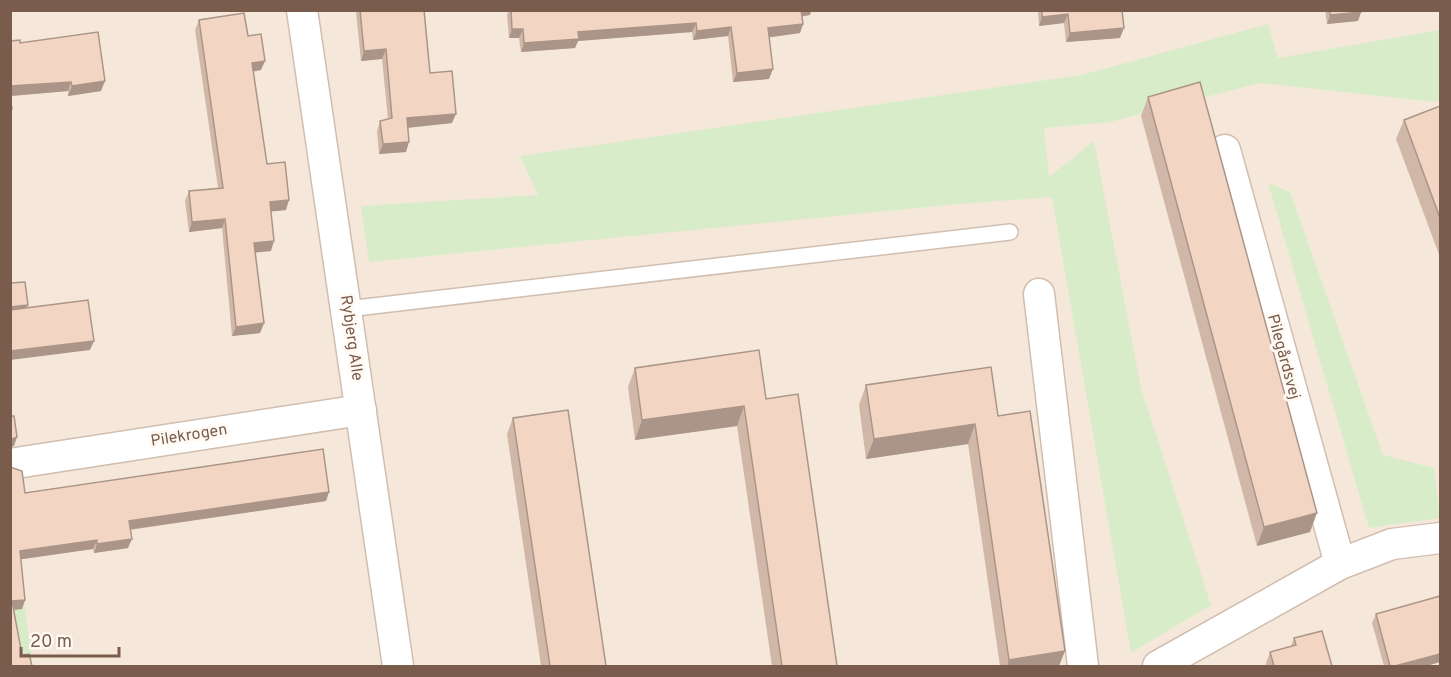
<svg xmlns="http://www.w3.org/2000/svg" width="1451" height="677" viewBox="0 0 1451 677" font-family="Overpass,sans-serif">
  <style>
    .residential { fill: #f5e8da }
    .green { fill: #d8ecc9 }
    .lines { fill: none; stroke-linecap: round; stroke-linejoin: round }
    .service-casing { stroke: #d1beb0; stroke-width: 18 }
    .minor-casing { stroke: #d1beb0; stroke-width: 33 }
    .service { stroke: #fff; stroke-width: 15 }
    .minor { stroke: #fff; stroke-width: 30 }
    .wall { fill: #d1b7a8 }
    .shaded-wall { fill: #aa9588 }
    .building { fill: #f3d5c3; stroke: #aa9588; stroke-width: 1.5 }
    .labels { text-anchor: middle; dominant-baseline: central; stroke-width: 6; stroke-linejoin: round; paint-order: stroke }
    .street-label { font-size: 16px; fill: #7a5c4d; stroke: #fffaf3 }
  </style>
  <rect width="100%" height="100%" fill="#fdf6ec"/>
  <polygon class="residential" points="10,11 1440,11 1440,666 33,666 10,509"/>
  <g class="green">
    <polygon points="1268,24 1278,58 1440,30 1440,99 1436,102 1260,83 1110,122 1044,128 1049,177 1094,141 1141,388 1211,605 1131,653 1052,197 958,204 369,262 361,206 538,195 520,156 1082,75"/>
    <polygon points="1268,183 1290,192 1383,455 1434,468 1440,518 1369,528"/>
    <polygon points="11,509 33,666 11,666"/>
  </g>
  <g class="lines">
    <defs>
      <polyline id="service" points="347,309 1010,232"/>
      <g id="minor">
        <polyline points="302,10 398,666"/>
        <polyline points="1225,150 1340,564"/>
        <polyline points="1039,294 1083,666"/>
        <polyline points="16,463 361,410"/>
        <polyline points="1158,666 1340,564 1392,544 1440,538"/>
      </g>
    </defs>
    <use href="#service" class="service-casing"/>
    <use href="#minor" class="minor-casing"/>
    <use href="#service" class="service"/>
    <use href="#minor" class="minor"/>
  </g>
  <g class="wall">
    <polygon points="357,10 424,10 430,73 452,123 408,128 406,152 379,154 377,131 380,121 388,119 382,59 361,61 356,12"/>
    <polygon points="509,10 813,10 811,11 810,15 802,16 803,24 800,33 769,37 769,79 733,82 728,36 693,40 692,32 578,41 575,48 521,52 519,38 509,38 507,15"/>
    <polygon points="1038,10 1141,10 1122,12 1120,38 1066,42 1064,23 1039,26"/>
    <polygon points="1325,10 1361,10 1361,12 1358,21 1327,24"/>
    <polygon points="199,20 261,70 253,72 267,164 286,210 271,211 271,251 255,252 264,323 260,333 232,336 222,228 189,232 185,201 189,191 218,188 195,30"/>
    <polygon points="10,41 20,43 101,91 68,96 68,91 11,96 12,109 10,114"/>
    <polygon points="1148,97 1310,532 1257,546 1141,116"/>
    <polygon points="1440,106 1440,257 1396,139 1404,120"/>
    <polygon points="635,368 766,399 837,666 772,666 737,426 635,440 628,387"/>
    <polygon points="866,385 998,416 1059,666 1000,666 968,444 866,459 859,405"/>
    <polygon points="513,418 606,666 541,666 507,434"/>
    <polygon points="10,467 25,493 329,492 326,501 130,530 128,548 94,553 93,549 21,559 25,600 22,609 14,610 22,655 10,666"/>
    <polygon points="1440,596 1440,662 1426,666 1384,666 1372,623 1376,614"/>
    <polygon points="1294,638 1332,666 1265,666 1270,652 1291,646"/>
  </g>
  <g class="shaded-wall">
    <polygon points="800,10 813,10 811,11 810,15 798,17"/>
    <polygon points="1118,10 1141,10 1118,12"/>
    <polygon points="1361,12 1358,21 1327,24 1330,15"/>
    <polygon points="1068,14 1064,23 1039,26 1042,17"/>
    <polygon points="696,23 692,32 578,41 575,48 521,52 524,43 578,32"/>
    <polygon points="803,24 800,33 765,38 768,28"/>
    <polygon points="731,27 728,36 693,40 697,31"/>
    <polygon points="1124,28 1120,38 1066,42 1070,33"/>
    <polygon points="512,29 523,29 519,38 509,38"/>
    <polygon points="386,49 382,59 361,61 364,51"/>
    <polygon points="265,61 261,70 248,72 252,63"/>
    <polygon points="773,69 769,79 733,82 737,73"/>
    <polygon points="105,81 101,91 68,96 72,86"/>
    <polygon points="71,82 68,91 10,96 10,86"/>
    <polygon points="456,114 452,123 404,128 407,118"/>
    <polygon points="409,142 406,152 379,154 383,144"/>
    <polygon points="289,200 286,210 267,212 270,202"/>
    <polygon points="225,219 222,228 189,232 192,222"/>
    <polygon points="274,241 271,251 251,253 254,243"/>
    <polygon points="28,305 24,315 10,316 10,307"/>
    <polygon points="264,323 260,333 232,336 236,327"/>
    <polygon points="94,341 90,350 10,360 10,351"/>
    <polygon points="744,406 737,426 635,440 642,420"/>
    <polygon points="975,424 968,444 866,459 874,439"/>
    <polygon points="17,437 14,446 10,447 10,440"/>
    <polygon points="329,492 326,501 126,530 129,521"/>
    <polygon points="1317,513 1310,532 1257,546 1264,527"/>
    <polygon points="132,539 128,548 94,553 97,544"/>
    <polygon points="97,540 93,549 16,560 20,551"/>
    <polygon points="25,600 22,609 10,610 12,601"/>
    <polygon points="1065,651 1059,666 1007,666 1009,660"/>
    <polygon points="1440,654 1440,662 1426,666 1395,666"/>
  </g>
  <g class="building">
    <polygon points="360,10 424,10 430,73 452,71 456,114 407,118 409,142 383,144 380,121 392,118 386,49 364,51"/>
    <polygon points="511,10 801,10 803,24 768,28 773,69 737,73 731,27 697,31 696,23 578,32 579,39 524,43 523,29 512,29"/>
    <polygon points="1042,10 1122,10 1124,28 1070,33 1068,14 1042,17"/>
    <polygon points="1330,10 1361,10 1361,12 1330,15"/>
    <polygon points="244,13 248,36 261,34 265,61 252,63 267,164 285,162 289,200 270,202 274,241 254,243 264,323 236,327 225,219 192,222 189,191 223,188 199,20"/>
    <polygon points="98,32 105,81 72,86 71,82 10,86 10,41 20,40 20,43"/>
    <polygon points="1200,82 1317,513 1264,527 1148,97"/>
    <polygon points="10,94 12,109 10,109"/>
    <polygon points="1440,106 1440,218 1404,120"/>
    <polygon points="25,282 28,305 10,307 10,283"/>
    <polygon points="88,300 94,341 10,351 10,310"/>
    <polygon points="759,350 766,399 798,394 837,666 782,666 744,406 642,420 635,368"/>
    <polygon points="991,367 998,416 1030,411 1065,651 1009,660 975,424 874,439 866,385"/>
    <polygon points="568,410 606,666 550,666 513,418"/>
    <polygon points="10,416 14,416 17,437 10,440"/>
    <polygon points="323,449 329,492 129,521 132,539 97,544 97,540 20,551 25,600 12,601 22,655 29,654 32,666 10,666 10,467 22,471 25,493"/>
    <polygon points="1440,596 1440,654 1395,666 1390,666 1376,614"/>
    <polygon points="1322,631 1332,666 1274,666 1270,652 1296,645 1294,638"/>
  </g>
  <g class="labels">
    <g class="street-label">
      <text transform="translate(351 338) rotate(82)">Rybjerg Alle</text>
      <text transform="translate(1283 357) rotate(75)">Pilegårdsvej</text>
      <text transform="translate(189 436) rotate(-9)">Pilekrogen</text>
    </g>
  </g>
  <rect width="1451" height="677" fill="none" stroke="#7a5c4d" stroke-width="24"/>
  <path d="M21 647v9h98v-9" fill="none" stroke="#7a5c4d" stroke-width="3"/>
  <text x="30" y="647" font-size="18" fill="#7a5c4d" stroke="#fffaf3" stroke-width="4.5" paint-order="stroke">20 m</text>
</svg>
